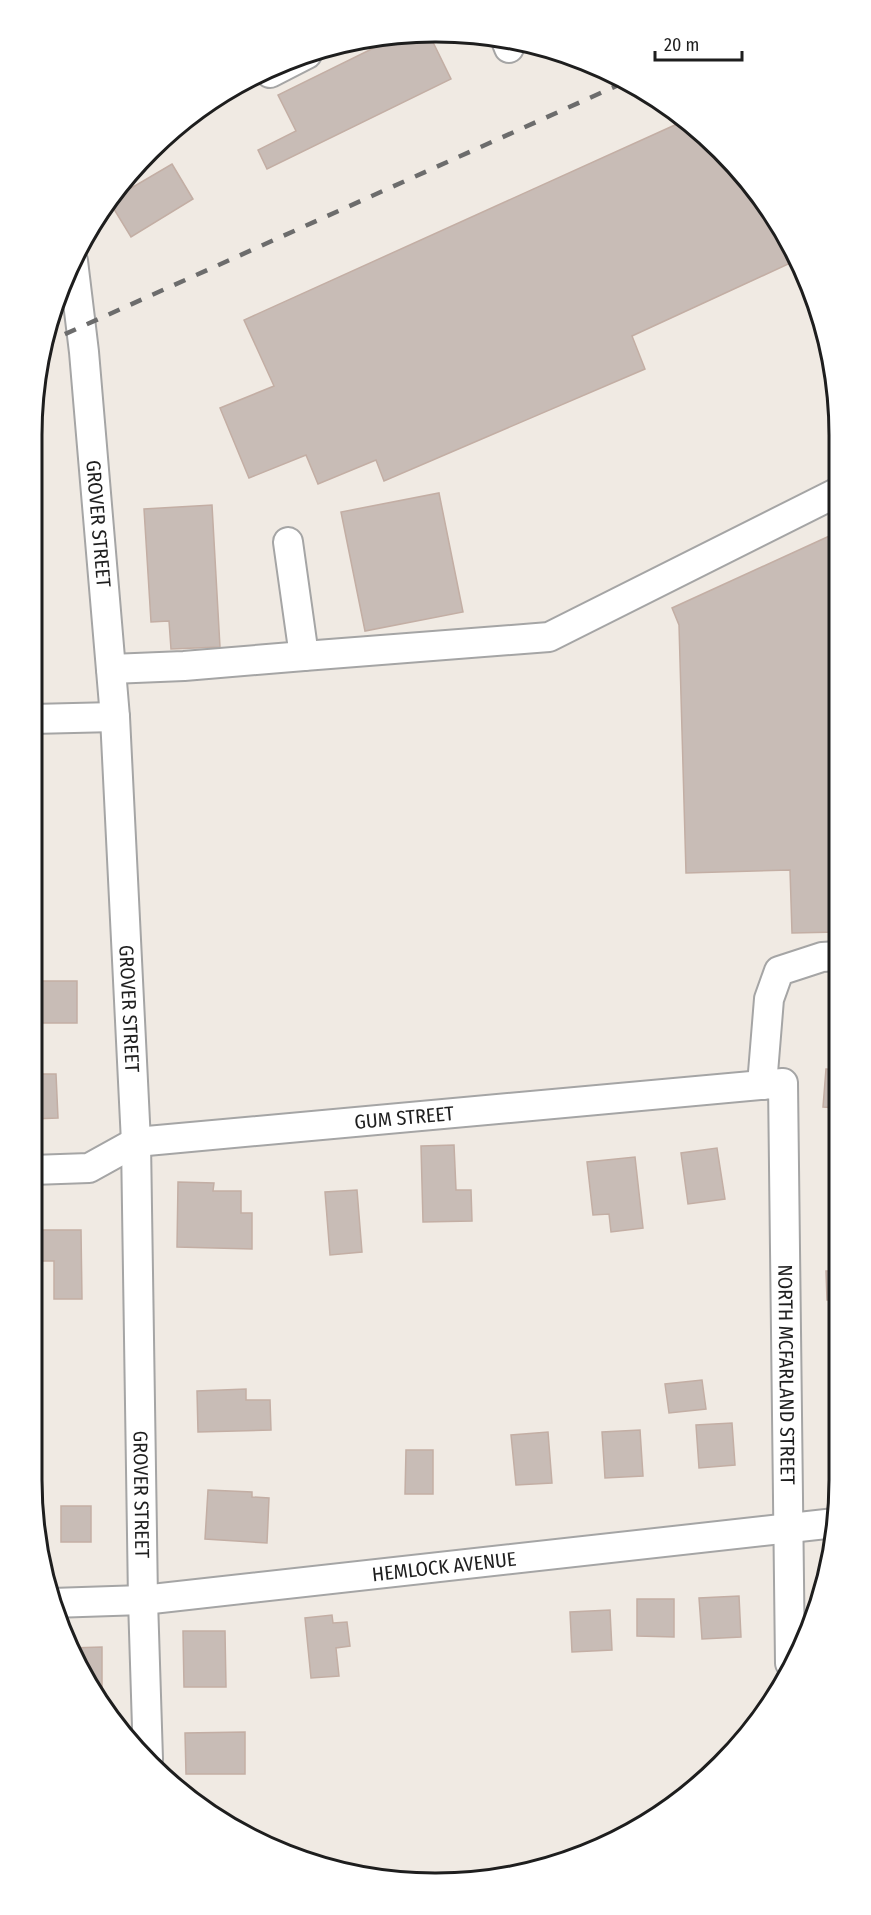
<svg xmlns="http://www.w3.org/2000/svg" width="871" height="1915" viewBox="0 0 871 1915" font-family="'Fira Sans Condensed',sans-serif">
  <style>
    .building { fill: #c8bcb6; stroke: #c3aea4; stroke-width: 1.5 }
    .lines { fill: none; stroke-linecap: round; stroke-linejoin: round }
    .minor-casing { stroke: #a5a5a5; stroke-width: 32 }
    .minor { stroke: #fff; stroke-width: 28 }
    .rail { stroke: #6c6c6c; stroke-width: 4.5; stroke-dasharray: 12 12; stroke-linecap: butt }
    .labels { text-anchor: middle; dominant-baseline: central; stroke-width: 5; stroke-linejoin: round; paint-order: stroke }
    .street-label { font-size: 20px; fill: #1e1e1e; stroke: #fff }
    .rim { fill: none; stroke: #1e1e1e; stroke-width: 3 }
  </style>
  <rect width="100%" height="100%" fill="#f0eae3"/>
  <g class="building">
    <polygon points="428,32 451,79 267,169 258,150 296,131 278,95 400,35"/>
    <polygon points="686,120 756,189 797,260 632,336 645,369 384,481 376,460 318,484 306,455 249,478 220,408 274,386 244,320"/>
    <polygon points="172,164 193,199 131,237 109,201"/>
    <polygon points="439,493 463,612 365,631 341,512"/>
    <polygon points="212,505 220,647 171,649 169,621 151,622 144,509"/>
    <polygon points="836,533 838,932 792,933 790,870 686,873 679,625 672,608"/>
    <rect x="32" y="981" width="45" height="42"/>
    <polygon points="826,1069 838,1070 838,1108 823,1107"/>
    <polygon points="32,1074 56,1074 58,1118 32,1119"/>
    <polygon points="454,1145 456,1190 471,1190 472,1221 423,1222 421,1146"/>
    <polygon points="717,1148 725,1199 688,1204 681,1153"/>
    <polygon points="635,1157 643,1228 611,1232 609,1214 593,1215 587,1162"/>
    <polygon points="178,1182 214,1183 213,1191 241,1191 241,1213 252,1213 252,1249 177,1247"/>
    <polygon points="357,1190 362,1252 330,1255 325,1192"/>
    <polygon points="831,1197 839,1198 839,1232 829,1232"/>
    <polygon points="32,1230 81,1230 82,1299 54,1299 54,1261 32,1261"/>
    <polygon points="826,1271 839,1271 839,1300 827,1300"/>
    <polygon points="702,1380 706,1409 669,1413 665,1384"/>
    <polygon points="246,1389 246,1400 270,1400 271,1430 198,1432 197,1391"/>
    <polygon points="833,1417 839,1417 839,1456 836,1456"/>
    <polygon points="732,1423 735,1465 699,1468 696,1425"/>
    <polygon points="640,1430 643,1476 605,1478 602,1432"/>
    <polygon points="548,1432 552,1483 516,1485 511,1435"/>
    <polygon points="406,1450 433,1450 433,1494 405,1494"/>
    <polygon points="208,1490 252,1492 252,1497 269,1498 267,1543 205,1539"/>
    <rect x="61" y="1506" width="30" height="36"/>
    <polygon points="739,1596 741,1637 702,1639 699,1598"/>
    <polygon points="637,1599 674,1599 674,1637 637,1636"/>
    <polygon points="610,1610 612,1650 572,1652 570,1612"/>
    <polygon points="332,1615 333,1623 347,1622 350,1646 336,1648 339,1676 311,1678 305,1618"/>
    <polygon points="183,1631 225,1631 226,1687 184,1687"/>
    <polygon points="102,1647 102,1704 85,1681 70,1648"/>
    <polygon points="245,1732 245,1774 186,1774 185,1733"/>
  </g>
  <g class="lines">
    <defs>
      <g id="minor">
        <polyline points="505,38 509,48"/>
        <polyline points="268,69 270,73 307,54"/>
        <path id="s1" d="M 73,261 L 84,352 L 115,717 L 136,1142 L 143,1600 L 148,1759"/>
        <polyline points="304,656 549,637 836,493"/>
        <polyline points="111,669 184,666 304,656 288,542"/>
        <polyline points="32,719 115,717"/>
        <polyline points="762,1085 769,999 779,971 822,957 838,956"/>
        <path id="s2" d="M 32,1170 L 89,1168 L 136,1142 L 783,1083 L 790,1663"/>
        <path id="s3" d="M 52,1603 L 143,1600 L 835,1523"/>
      </g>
    </defs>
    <use href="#minor" class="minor-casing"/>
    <use href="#minor" class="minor"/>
    <polyline class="rail" points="43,344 625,82"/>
  </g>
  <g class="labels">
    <g class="street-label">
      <text stroke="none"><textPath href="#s1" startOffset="264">GROVER STREET</textPath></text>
      <text stroke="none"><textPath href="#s1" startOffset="750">GROVER STREET</textPath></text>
      <text stroke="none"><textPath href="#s2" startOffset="380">GUM STREET</textPath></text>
      <text stroke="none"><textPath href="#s2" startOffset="1052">NORTH MCFARLAND STREET</textPath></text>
      <text stroke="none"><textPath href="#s1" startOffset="1236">GROVER STREET</textPath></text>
      <text stroke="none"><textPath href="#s3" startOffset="394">HEMLOCK AVENUE</textPath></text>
    </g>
  </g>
  <path d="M0 0H871V1915H0ZM435 42H436A393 393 0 0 1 829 435V1480A393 393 0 0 1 436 1873H435A393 393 0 0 1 42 1480V435A393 393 0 0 1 435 42Z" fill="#fff" fill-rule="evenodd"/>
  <path class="rim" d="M435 42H436A393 393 0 0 1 829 435V1480A393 393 0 0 1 436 1873H435A393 393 0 0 1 42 1480V435A393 393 0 0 1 435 42Z"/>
  <path d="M655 51v9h87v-9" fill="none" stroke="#1e1e1e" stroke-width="3"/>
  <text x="664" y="51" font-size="18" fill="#1e1e1e" stroke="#ffffff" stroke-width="4.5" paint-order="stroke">20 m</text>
</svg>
